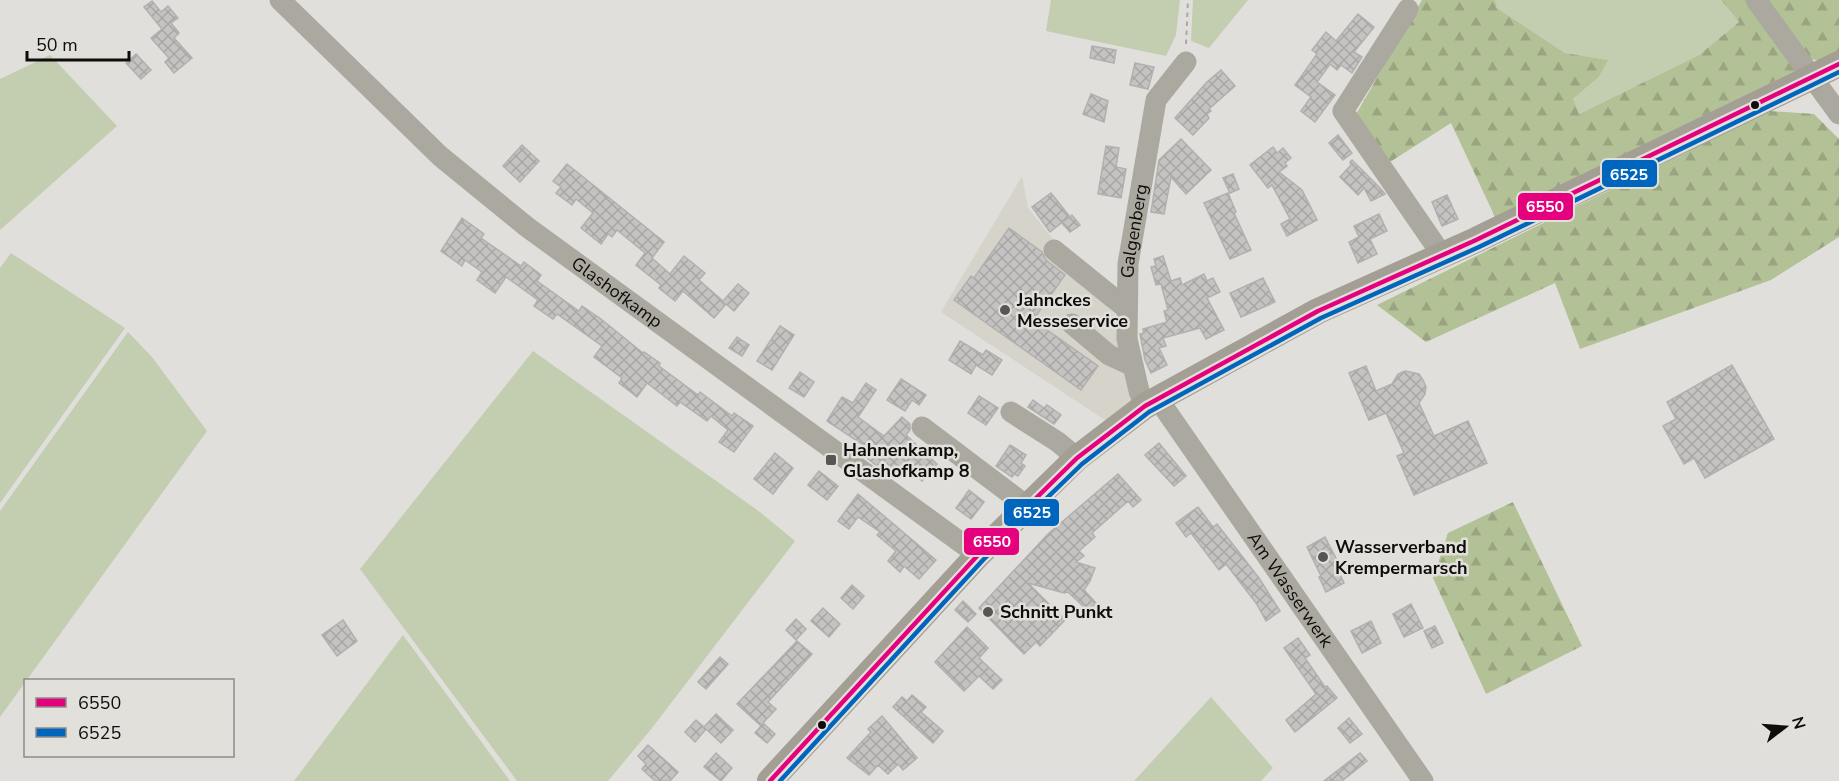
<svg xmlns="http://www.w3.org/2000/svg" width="1839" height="781" viewBox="0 0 1839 781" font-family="'Nunito Sans',sans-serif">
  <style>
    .built { fill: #d6d3cb }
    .green { fill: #c3cdb0 }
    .forest { fill: url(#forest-firs) }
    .building { fill: url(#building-cross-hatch); stroke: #b2b0af; stroke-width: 1.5 }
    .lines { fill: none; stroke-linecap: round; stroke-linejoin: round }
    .path { stroke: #aaa8a0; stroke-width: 2; stroke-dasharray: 4.5 4.5; stroke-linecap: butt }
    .minor { stroke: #aba89f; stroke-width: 21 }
    .major { stroke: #a39f94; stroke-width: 26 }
    .bus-1-casing { stroke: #e2e0db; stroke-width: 9 }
    .bus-2-casing { stroke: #e2e0db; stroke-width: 9 }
    .bus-1 { stroke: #e5007d; stroke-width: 4.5 }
    .bus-2 { stroke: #0065bd; stroke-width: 4.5 }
    .bus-dot { fill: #0e0d0b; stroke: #e2e0db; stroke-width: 2 }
    .poi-dot { fill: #585654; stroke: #e2e0db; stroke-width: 2 }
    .labels { text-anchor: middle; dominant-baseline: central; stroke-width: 5; stroke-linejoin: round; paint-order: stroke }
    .street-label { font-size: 18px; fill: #0e0d0b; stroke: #e2e0db }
    .poi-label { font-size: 18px; font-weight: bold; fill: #0e0d0b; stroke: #e2e0db; text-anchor: start }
    .line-badge { stroke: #e2e0db; stroke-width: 2 }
    .badge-label { font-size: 16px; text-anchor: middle; font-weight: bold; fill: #fff }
  </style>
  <defs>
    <pattern id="forest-firs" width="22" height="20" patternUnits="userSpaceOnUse" patternTransform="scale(1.5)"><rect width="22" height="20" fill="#b3c196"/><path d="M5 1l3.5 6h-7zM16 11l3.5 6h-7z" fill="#99a580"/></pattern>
    <pattern id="building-cross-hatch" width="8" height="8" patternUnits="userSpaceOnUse" patternTransform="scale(1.5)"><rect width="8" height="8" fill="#c4c3c2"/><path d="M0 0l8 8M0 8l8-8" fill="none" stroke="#a7a6a5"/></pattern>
  </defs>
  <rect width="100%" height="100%" fill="#e1dfdc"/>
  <polygon class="built" points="1022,176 1028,208 1124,327 1134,403 1108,422 941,312"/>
  <g class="green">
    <polygon points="1051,0 1180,0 1176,35 1166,56 1046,31"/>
    <polygon points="1193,0 1248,0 1209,48 1191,41"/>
    <polygon points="1495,0 1721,0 1739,22 1699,55 1579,114 1572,100 1599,77 1607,60 1565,53 1497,8"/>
    <polygon points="50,55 117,126 0,230 0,79"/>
    <polygon points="11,253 125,328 0,503 0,268"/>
    <polygon points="128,332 152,357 207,431 0,717 0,511"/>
    <polygon points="533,351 760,512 795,541 652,728 608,781 517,781 360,569"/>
    <polygon points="403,635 510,781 294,781"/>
    <polygon points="1211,697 1273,768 1261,781 1134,781"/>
  </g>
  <g class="forest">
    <polygon points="1422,0 1495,0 1497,8 1565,53 1608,60 1599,77 1573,99 1579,114 1699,55 1739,22 1721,0 1751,0 1795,71 1495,217 1451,123 1390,162 1355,116"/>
    <path d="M 1762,0 L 1839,0 L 1839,54 C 1832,58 1824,61 1816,60 C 1797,59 1773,15 1762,0 Z"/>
    <polygon points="1770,111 1814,114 1839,139 1839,237 1771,280 1580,349 1555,283 1426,342 1377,305"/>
    <polygon points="1513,502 1582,646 1486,694 1433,578 1448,533"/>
  </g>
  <g class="building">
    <polygon points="152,1 161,12 168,6 178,18 171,23 179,33 174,38 192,58 174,73 165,62 169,58 151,38 162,29 144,7"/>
    <polygon points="1358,14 1374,27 1354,52 1362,57 1352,73 1341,65 1337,70 1330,64 1317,82 1335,95 1315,122 1301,111 1311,97 1295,85 1317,54 1312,50 1326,32 1336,41"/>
    <polygon points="1092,46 1116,50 1114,63 1090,58"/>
    <polygon points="136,54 151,70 141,79 126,63"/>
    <polygon points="1135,63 1154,67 1148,89 1130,85"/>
    <polygon points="1221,70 1235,86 1209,109 1211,111 1207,114 1209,118 1193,135 1175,118 1207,82"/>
    <polygon points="1091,94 1108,101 1104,122 1083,114"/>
    <polygon points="1338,135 1352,153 1343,160 1329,143"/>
    <polygon points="1181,139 1211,170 1186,194 1171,177 1164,214 1151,212 1159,160"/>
    <polygon points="522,145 539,161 520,182 503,166"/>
    <polygon points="1106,146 1119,148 1116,167 1126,169 1121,198 1098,194"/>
    <polygon points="1273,147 1277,153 1283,148 1291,158 1285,163 1287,166 1279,172 1302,190 1317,220 1287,236 1281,224 1290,219 1272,185 1268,188 1250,165"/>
    <polygon points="1352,160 1380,188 1385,194 1371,201 1364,188 1358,195 1340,177 1351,165 1350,162"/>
    <polygon points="567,164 664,242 652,258 670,274 684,256 705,273 699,280 723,301 738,284 749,293 734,311 726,304 714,318 683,291 675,301 659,288 661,285 636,265 645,253 617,230 612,237 608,234 601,244 581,228 593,213 576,199 572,205 556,193 561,187 553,181"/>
    <polygon points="1233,174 1239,189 1230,193 1223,178"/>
    <polygon points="1051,193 1070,217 1072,215 1080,225 1070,232 1062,223 1069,217 1050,232 1032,207"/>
    <polygon points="1228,193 1236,212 1234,213 1251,250 1230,259 1204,203"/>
    <polygon points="1447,195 1458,219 1442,226 1432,202"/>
    <polygon points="1379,214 1387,231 1370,239 1377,254 1358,263 1349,242 1359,237 1354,226"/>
    <polygon points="462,218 484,234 481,238 521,266 524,262 541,275 537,281 579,311 582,306 601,319 643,353 644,352 660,363 659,366 698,395 700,392 732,416 734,413 753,426 734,452 719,442 728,430 711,416 707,421 680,402 677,406 647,383 637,397 619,383 622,378 594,357 602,346 557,314 553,319 534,306 538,300 506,277 495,293 477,280 482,272 465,260 462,266 441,251"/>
    <polygon points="1009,228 1042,252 1046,260 1065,275 1033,320 1098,366 1081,390 954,300 971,276 974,278"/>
    <polygon points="1163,256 1171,281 1180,278 1182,285 1204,274 1207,281 1213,278 1220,292 1207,298 1224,330 1206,339 1200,328 1163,338 1166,346 1159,348 1167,365 1151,373 1145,360 1140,334 1144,333 1143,329 1167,322 1164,311 1168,310 1161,284 1156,285 1151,267 1156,266 1154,259"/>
    <polygon points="1263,278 1275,302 1241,317 1230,293"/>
    <polygon points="780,326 794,335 772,370 757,361"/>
    <polygon points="737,337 749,345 742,356 729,348"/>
    <polygon points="960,341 983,355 986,350 1002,360 992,375 976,365 971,374 949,360"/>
    <polygon points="1732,365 1774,439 1705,478 1694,458 1684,464 1663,426 1676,419 1667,402"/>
    <polygon points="1366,366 1376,391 1392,384 1398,374 1405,371 1419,374 1423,380 1426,387 1425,394 1419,403 1434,436 1468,421 1487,463 1414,495 1397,456 1404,453 1386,413 1369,420 1349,373"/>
    <polygon points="800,372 814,382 804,397 789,388"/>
    <polygon points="901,379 926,395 919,405 912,400 905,411 887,400"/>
    <polygon points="866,383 876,390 858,417 884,436 902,417 910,424 910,430 906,435 937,464 922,481 904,464 897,472 882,459 877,466 867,458 872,451 827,421 842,397 853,403"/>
    <polygon points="979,396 998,408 986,425 968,413"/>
    <polygon points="1033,400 1044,408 1047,405 1061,415 1054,424 1028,407"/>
    <polygon points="1159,443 1186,476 1174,486 1145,455"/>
    <polygon points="1010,445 1026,455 1021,463 1025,466 1018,476 1014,474 1012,477 996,466"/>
    <polygon points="775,453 793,468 773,494 754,479"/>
    <polygon points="819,471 838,486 827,500 808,485"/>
    <polygon points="1118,474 1141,500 1133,507 1128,501 1092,533 1095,537 1079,551 1084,556 1076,562 1095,568 1090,581 1084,590 1096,603 1088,611 1068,592 1064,593 1028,583 1065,620 1040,646 1036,642 1024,654 979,608 1048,534"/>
    <polygon points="969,490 984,502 971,519 956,508"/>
    <polygon points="858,494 936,560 919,579 904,566 900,572 888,561 896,551 877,535 880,532 858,517 849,529 838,521"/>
    <polygon points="1198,507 1213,527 1217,524 1259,578 1280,611 1266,621 1256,603 1226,564 1219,570 1191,533 1186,537 1176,523"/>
    <polygon points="1325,537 1340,566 1337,568 1344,583 1326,592 1319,577 1321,576 1307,547"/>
    <polygon points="852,585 864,596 853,609 841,598"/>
    <polygon points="963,601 976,614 968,622 955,610"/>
    <polygon points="1411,604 1423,628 1404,637 1393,614"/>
    <polygon points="823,608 840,624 829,637 811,621"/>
    <polygon points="796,619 806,629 796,640 786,630"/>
    <polygon points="343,620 357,641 337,656 322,635"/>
    <polygon points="1371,621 1381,643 1362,653 1351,631"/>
    <polygon points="1435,626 1443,643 1432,648 1424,631"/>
    <polygon points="967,627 988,648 979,658 1002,680 993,689 979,676 964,691 935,662"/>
    <polygon points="1298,638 1310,655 1305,658 1325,687 1327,686 1337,698 1295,732 1286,720 1316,694 1284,648"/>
    <polygon points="797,641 812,654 768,702 776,709 763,723 775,734 767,743 755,733 761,726 737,704"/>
    <polygon points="720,657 728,664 706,689 698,682"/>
    <polygon points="912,695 926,707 921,712 943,731 933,743 893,707 902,697 907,701"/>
    <polygon points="716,714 733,730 721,743 706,729 695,742 685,732 696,720 704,727"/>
    <polygon points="882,716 917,758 903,770 898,764 888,774 878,765 869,775 847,758 871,732 868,729"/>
    <polygon points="1349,718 1362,734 1350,743 1338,728"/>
    <polygon points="648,745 678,772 670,781 655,781 642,769 646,764 638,756"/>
    <polygon points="716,753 732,768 721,781 704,767"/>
    <polygon points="1360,753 1367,761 1342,781 1324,781"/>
  </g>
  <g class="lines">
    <polyline class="path" points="1186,44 1188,0"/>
    <g class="minor">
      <path id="s1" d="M 280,0 L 440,156 L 527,227 L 978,555"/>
      <polyline points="1756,0 1839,114"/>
      <polyline points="1408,9 1343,111 1442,255"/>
      <polyline points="1054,250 1127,309"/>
      <polyline points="1072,324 1109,355 1133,366"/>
      <path id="s2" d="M 1158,399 L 1423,781"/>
      <path id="s3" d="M 1145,406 L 1139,391 L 1127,339 L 1128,264 L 1156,100 L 1186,62"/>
      <polyline points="1011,412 1058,442 1077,458"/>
      <polyline points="922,427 1028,507"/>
    </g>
    <polyline class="major" points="770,781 978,555 1077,458 1145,406 1318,311 1476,240 1839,64"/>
    <defs>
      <polyline id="bus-1" points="770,781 978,555 1077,458 1145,406 1318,311 1476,240 1839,64"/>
      <polyline id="bus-2" points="780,781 983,560 1082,464 1149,412 1321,318 1479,247 1839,72"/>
    </defs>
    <use href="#bus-1" class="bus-1-casing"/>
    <use href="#bus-2" class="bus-2-casing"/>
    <use href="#bus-1" class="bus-1"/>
    <use href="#bus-2" class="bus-2"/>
  </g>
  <g class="bus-dot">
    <circle cx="1755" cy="105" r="5"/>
    <circle cx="822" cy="725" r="5"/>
  </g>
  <g class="poi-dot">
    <circle cx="1005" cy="310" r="6"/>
    <rect x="825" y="454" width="12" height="12" rx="3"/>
    <circle cx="1323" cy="557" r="6"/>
    <circle cx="988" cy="612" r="6"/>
  </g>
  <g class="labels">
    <g class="street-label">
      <text stroke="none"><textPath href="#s3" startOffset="178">Galgenberg</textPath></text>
      <text stroke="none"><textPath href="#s1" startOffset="447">Glashofkamp</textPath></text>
      <text stroke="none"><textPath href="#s2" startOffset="232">Am Wasserwerk</textPath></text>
    </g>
    <g class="poi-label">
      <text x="1017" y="300">Jahnckes<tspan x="1017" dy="21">Messeservice</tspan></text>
      <text x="843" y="450">Hahnenkamp,<tspan x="843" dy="21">Glashofkamp 8</tspan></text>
      <text x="1335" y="547">Wasserverband<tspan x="1335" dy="21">Krempermarsch</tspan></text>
      <text x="1000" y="612">Schnitt Punkt</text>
    </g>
  </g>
  <g class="line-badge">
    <rect x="1601" y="159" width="57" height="29" rx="6" fill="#0065bd"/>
    <rect x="1517" y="192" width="57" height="29" rx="6" fill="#e5007d"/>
    <rect x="1003" y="498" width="57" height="29" rx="6" fill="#0065bd"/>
    <rect x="963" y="527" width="57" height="29" rx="6" fill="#e5007d"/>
  </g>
  <g class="badge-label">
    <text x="1629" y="180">6525</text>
    <text x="1545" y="212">6550</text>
    <text x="1032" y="518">6525</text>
    <text x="992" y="547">6550</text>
  </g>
  <rect x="24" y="679" width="210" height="78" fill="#e2e0db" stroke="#8d8c88" stroke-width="1.5"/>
  <rect x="36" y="698" width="30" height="9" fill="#e5007d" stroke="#8d8c88" stroke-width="1.5"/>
  <text x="78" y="709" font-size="18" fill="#0e0d0b">6550</text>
  <rect x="36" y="728" width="30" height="9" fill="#0065bd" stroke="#8d8c88" stroke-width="1.5"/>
  <text x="78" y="739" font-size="18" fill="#0e0d0b">6525</text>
  <g transform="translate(1785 727) rotate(73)" stroke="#e2e0db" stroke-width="4.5" paint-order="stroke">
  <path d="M0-4.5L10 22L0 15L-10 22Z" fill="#0e0d0b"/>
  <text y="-9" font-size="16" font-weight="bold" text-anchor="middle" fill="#0e0d0b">N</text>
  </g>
  <path d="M27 51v9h102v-9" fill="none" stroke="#0e0d0b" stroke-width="3"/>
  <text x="36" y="51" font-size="18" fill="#0e0d0b" stroke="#e2e0db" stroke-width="4.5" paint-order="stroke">50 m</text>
</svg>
